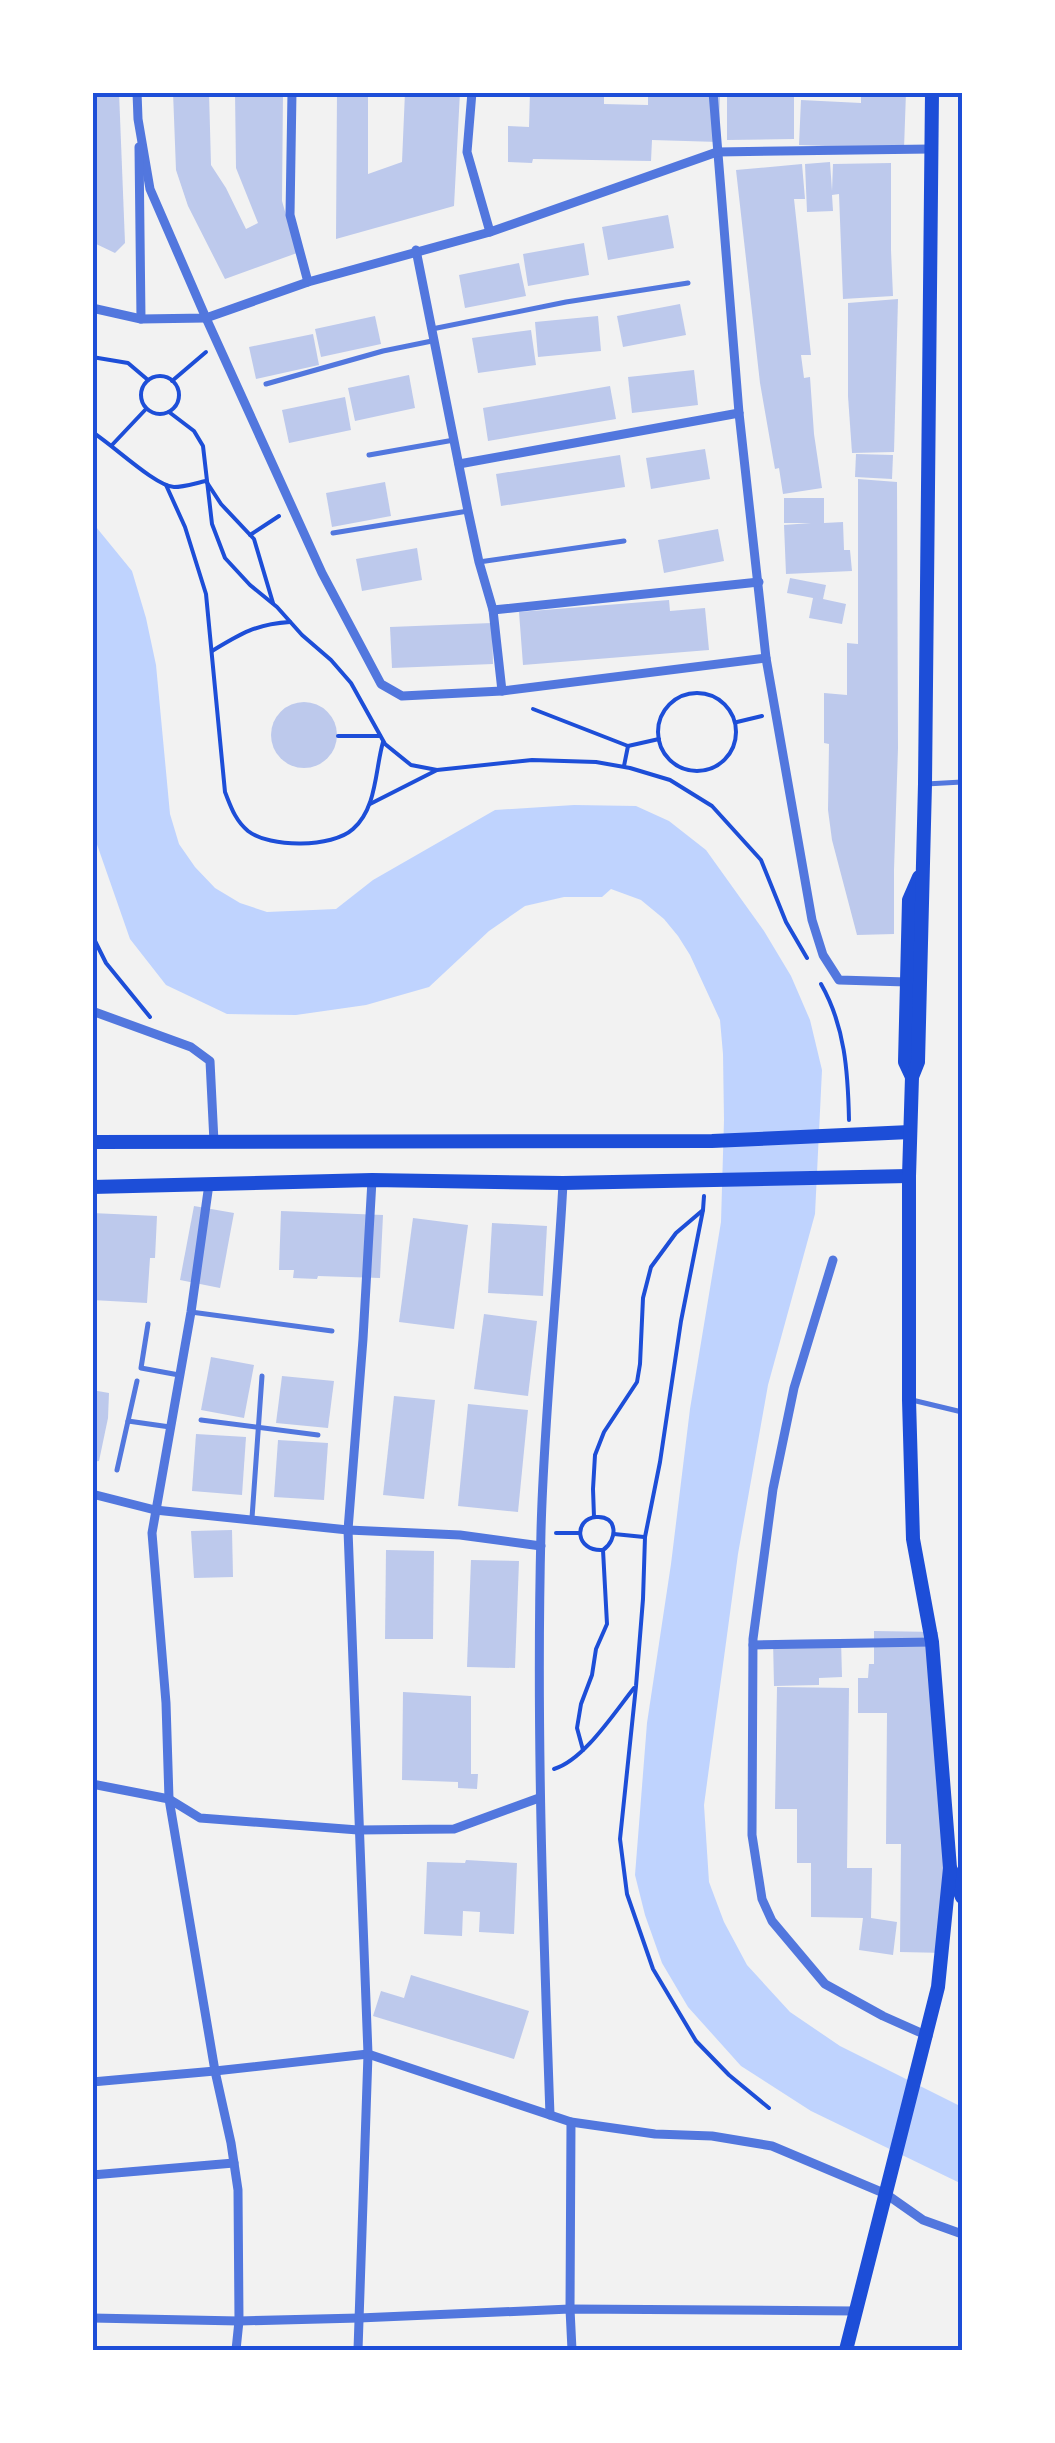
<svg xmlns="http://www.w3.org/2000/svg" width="1055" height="2443" viewBox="0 0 1055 2443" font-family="'DM Sans',sans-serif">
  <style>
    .water { fill: #bfd3fe }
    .building { fill: #bdc9ec }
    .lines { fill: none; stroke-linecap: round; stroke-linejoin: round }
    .path { stroke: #1d4ed8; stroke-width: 4 }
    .service { stroke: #5277de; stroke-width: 5 }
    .minor { stroke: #5277de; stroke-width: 9 }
    .secondary { stroke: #1d4ed8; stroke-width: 14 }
    .neatline { fill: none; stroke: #1d4ed8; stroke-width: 4 }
  </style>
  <rect width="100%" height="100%" fill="#f2f2f2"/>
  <polygon class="water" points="92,522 132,571 146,618 156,665 170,814 179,844 195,867 215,888 240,903 267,912 336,909 373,880 495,810 574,805 636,806 669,821 706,850 764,931 791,976 810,1020 822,1070 815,1214 768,1385 738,1554 704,1805 709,1882 724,1922 747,1965 790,2012 840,2046 962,2107 962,2184 811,2111 741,2066 688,2007 662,1963 645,1915 635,1875 647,1723 671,1564 690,1409 721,1222 724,1120 723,1054 720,1020 690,955 678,936 664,919 641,900 611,889 602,897 564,897 525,906 489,931 429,987 366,1005 296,1015 227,1014 166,985 130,939 93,833"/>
  <g class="building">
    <polygon points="92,92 119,92 125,243 115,253 92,242"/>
    <polygon points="173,92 209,92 211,165 226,188 246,229 258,223 236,168 235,92 283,92 282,201 297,253 225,279 188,206 176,170"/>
    <polygon points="337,92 368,92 368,174 402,162 405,92 460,92 454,206 336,239"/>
    <polygon points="530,92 604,93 604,104 648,105 648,92 720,92 719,142 652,140 651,161 533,159 532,163 508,162 508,126 529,127"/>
    <polygon points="727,92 794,92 794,139 727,140"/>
    <polygon points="861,92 906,92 904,149 799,145 801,100 861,103"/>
    <polygon points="830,162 832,191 833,164 891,163 891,250 893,296 843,299 839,194 832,195 833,211 807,212 805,164"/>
    <polygon points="802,164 805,199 794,199 811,355 801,355 804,378 810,377 814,434 822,488 783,494 779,468 775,469 760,383 736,170"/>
    <polygon points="668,215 674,248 608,260 602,227"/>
    <polygon points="584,243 589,275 528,286 523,254"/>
    <polygon points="519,263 526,296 465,308 459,275"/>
    <polygon points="898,299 894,452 852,453 848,396 848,303"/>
    <polygon points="680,304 686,335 623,347 617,316"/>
    <polygon points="375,316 381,344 321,357 315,329"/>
    <polygon points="598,316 601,351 538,357 535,322"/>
    <polygon points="531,330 536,365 478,373 472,338"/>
    <polygon points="313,334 319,365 256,379 249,347"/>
    <polygon points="694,370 698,405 632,413 628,377"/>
    <polygon points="409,375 415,408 355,421 348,388"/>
    <polygon points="610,386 616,419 488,441 483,408"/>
    <polygon points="345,397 351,430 289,443 282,410"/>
    <polygon points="705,449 710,479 651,489 646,458"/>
    <polygon points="856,454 893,455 892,479 855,477"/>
    <polygon points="620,455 625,487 501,506 496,474"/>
    <polygon points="858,479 897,482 898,748 894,870 894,934 857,935 832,840 828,810 829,744 824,743 824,693 847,695 847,643 858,644"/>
    <polygon points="385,482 391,516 332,527 326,493"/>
    <polygon points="784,498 824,498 824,523 843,522 844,550 850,550 852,571 786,574 784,525 811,523 784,523"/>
    <polygon points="718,529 724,561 664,573 658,540"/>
    <polygon points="417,548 422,580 362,591 356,559"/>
    <polygon points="790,578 826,585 823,599 846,604 842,624 809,618 813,598 787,593"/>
    <polygon points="669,600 670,611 705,608 709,650 523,665 519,612"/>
    <polygon points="492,623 493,664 392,668 390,627"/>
    <circle cx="304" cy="735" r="33"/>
    <polygon points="194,1206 234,1213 220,1288 180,1280"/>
    <polygon points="281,1211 383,1215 380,1278 318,1276 317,1279 293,1278 294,1270 279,1270"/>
    <polygon points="92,1213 157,1216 155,1258 150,1258 147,1303 92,1300"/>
    <polygon points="413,1218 468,1225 454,1329 399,1322"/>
    <polygon points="492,1223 547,1226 543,1296 488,1293"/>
    <polygon points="484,1314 537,1321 528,1396 474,1389"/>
    <polygon points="211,1357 254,1365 244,1418 201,1410"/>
    <polygon points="282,1376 334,1381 328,1428 276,1423"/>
    <polygon points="92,1390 109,1393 108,1418 99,1461 92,1462"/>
    <polygon points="394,1396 435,1400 424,1499 383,1495"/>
    <polygon points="468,1404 528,1410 518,1512 458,1506"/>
    <polygon points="196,1434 246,1437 242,1495 192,1491"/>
    <polygon points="278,1440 328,1443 324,1500 274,1497"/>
    <polygon points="232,1530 233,1577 194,1578 191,1531"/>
    <polygon points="386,1550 434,1551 433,1639 385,1639"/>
    <polygon points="471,1560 519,1561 515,1668 467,1667"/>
    <polygon points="874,1631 938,1632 937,1774 947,1774 946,1953 900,1952 901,1844 886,1844 887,1713 858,1713 858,1678 868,1678 869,1664 874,1664"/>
    <polygon points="841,1639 842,1677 819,1678 819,1685 774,1686 773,1640"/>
    <polygon points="777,1687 849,1688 847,1868 872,1868 871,1918 897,1922 893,1955 859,1950 863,1918 811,1917 811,1863 797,1863 797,1809 775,1809"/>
    <polygon points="403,1692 471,1696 471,1774 478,1774 477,1789 458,1788 458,1782 402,1780"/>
    <polygon points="466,1860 517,1863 514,1934 479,1932 480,1912 463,1911 462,1936 424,1934 427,1862 465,1863"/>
    <polygon points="411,1975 529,2011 514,2059 373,2016 381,1991 404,1998"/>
  </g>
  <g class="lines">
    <g class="path">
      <polyline points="92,357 128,363 148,380"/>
      <circle cx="160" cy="395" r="19"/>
      <polyline points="172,381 206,352"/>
      <polyline points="169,412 194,431 203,446 212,524 225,558 250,585 277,607 302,635 331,660 351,683 385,744 411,765 437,770 532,760 596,762 630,768 670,780 712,806 761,860 786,922 807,958"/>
      <path d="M 92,432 C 112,444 155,486 174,487 C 184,487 196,483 206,481 L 221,504 L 254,539 L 273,603"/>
      <polyline points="112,445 146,409"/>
      <path d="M 166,485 L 185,527 L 206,594 L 225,792 C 231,807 235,820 248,831 C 270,848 332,848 353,829 C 377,808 375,770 383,742"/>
      <polyline points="250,535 279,516"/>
      <path d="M 212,651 C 240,634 256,624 290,622"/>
      <circle cx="697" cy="732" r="39"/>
      <polyline points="533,709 628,746 659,739"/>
      <polyline points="737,722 762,716"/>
      <polyline points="338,736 380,736"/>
      <polyline points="624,766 628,746"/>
      <polyline points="370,804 437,770"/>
      <polyline points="92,935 106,963 150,1017"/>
      <path d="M 821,984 C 845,1026 848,1072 849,1120"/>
      <polyline points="703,1210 681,1321 660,1462 645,1537 643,1599 636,1686 620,1839 627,1894 653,1969 696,2041 729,2075 769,2108"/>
      <polyline points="594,1517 593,1489 595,1455 604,1432 637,1382 640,1364 643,1298 651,1267 676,1233 703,1210 704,1196"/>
      <polyline points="556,1533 580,1533"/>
      <polyline points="614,1534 644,1537"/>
      <path d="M 583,1750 L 577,1728 L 581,1704 L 592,1675 L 596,1649 L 607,1624 L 603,1550 C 618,1540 618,1515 596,1517 C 573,1519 575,1552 603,1550"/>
      <path d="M 554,1769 C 584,1760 614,1713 634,1688"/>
    </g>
    <g class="service">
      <polyline points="432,329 566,302 688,283"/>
      <polyline points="266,384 383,351 432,341"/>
      <polyline points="369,455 454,440"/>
      <polyline points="333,533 468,511"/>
      <polyline points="479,562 624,541"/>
      <polyline points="926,784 962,782"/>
      <polyline points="191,1312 332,1331"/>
      <polyline points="148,1324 141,1368 179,1375"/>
      <polyline points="912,1400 962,1412"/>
      <polyline points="201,1420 318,1435"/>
      <polyline points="128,1421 170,1427"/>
      <polyline points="117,1470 137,1381"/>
      <polyline points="252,1518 262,1376"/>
    </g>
    <g class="minor">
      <polyline points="137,92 138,119 150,189 206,318 322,573 381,684 402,696 502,691 766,658"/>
      <polyline points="292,92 290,215 308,282"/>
      <polyline points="472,92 467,152 490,232"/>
      <polyline points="713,92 739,413 766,658 812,920 823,955 839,980 907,982"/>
      <polyline points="139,147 141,319"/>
      <polyline points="416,250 468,511 479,562 493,610 502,691"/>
      <polyline points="92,308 141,319 206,318 308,282 490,232 717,152 931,149"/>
      <polyline points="459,464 739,413"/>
      <polyline points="493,610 759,582"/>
      <polyline points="92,1011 191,1047 210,1061 214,1142"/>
      <polyline points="209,1184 191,1312 152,1533 166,1703 169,1799 215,2071 231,2143 238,2190 239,2321 236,2350"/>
      <polyline points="833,1260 794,1388 773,1489 753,1639 752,1835 762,1899 772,1921 825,1984 883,2016 928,2036"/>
      <polyline points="92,1494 155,1510 348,1530 460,1535 541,1546"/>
      <polyline points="753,1645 932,1642"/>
      <polyline points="92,1784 169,1799 200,1818 358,1830 454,1829 539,1798"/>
      <polyline points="92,2082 215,2071 368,2054 571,2122 655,2134 712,2136 772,2146 886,2194 923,2220 962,2234"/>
      <path d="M 550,2115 C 543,1920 536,1726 541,1531 C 544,1415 557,1299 563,1183"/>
      <polyline points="571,2122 570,2309 572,2350"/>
      <polyline points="92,2175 234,2163"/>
      <polyline points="92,2318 239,2321 359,2318 570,2309 856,2311"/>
      <polyline points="358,2350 368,2054 348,1530 363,1339 372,1180"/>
    </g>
    <g class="secondary">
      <polyline points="912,1077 905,1062 909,900 919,877"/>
      <polyline points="92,1142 712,1141 910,1132"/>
      <polyline points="92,1187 372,1180 563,1183 909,1176"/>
      <polyline points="951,1870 962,1897"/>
      <polyline points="846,2350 938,1987 950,1868 932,1642 913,1539 909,1400 909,1176 912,1077 918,1062 925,784 932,92"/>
    </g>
  </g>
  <rect width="1055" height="2443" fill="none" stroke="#ffffff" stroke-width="190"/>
  <rect x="95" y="95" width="865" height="2253" class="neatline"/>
</svg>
